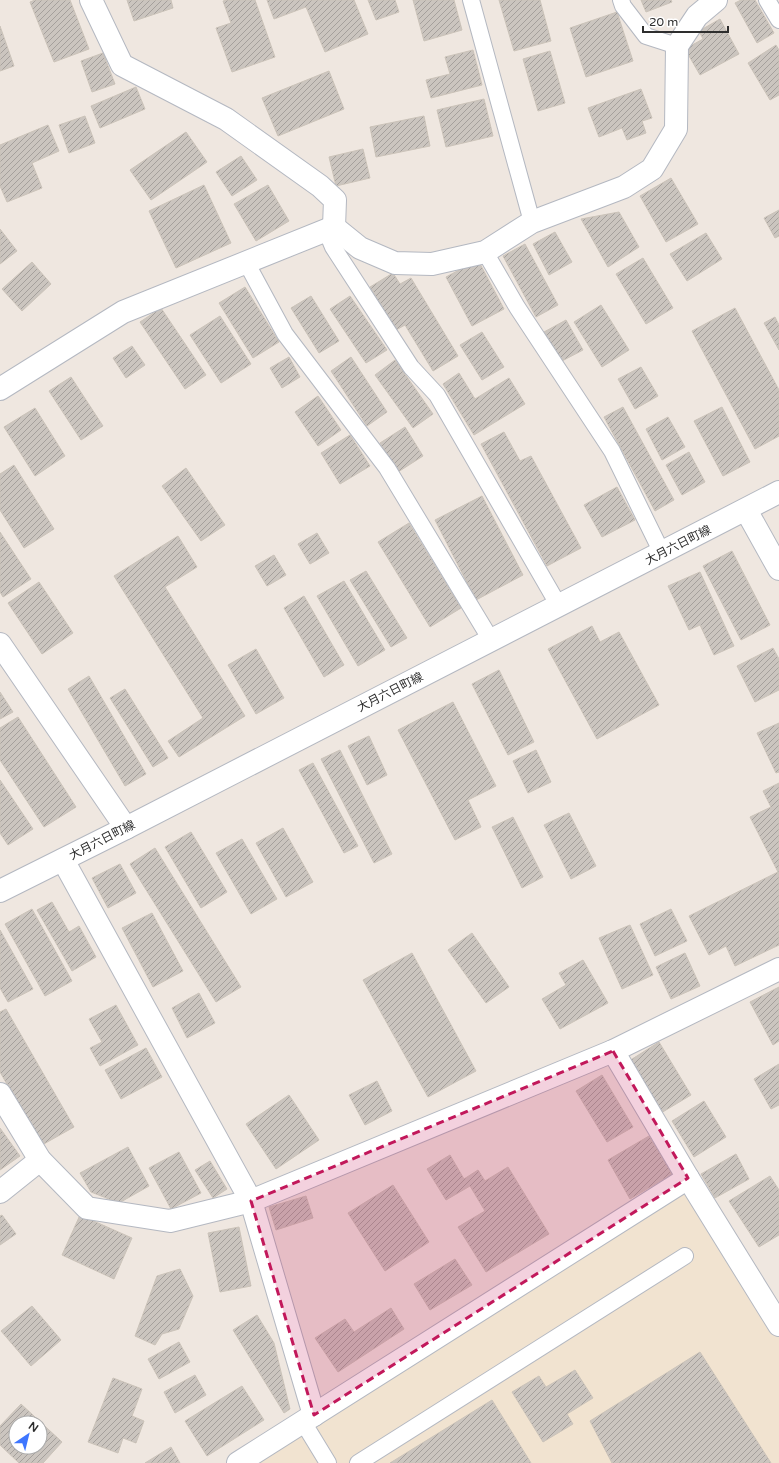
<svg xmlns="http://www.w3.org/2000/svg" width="779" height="1463" viewBox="0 0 779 1463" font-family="'Varela Round','Noto Sans JP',sans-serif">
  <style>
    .education { fill: #f1e3d0 }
    .building { fill: url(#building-hatch); stroke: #cbc3b9; fill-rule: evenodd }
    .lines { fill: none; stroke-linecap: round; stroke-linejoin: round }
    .lane-casing { stroke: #b4b8c1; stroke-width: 18 }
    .street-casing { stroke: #b4b8c1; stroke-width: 24 }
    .secondary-casing { stroke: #b4b8c1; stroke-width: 24 }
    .lane { stroke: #fff; stroke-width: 16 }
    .street { stroke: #fff; stroke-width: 22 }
    .secondary { stroke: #fff; stroke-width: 22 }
    .marked { fill: #c2185b; fill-opacity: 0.2; stroke: #c2185b; stroke-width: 3; stroke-dasharray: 8 5; stroke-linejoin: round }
    .labels { text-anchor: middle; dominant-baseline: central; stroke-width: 3; stroke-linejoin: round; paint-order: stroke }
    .street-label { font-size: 12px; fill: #2e2e2e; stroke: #fff }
  </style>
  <defs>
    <pattern id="building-hatch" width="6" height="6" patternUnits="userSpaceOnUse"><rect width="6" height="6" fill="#cbc5bf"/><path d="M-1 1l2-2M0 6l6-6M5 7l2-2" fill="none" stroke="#a5a09c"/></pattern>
  </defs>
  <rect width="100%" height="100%" fill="#efe7e0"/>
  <polygon class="education" points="688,1178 779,1325 779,1463 238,1463"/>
  <g class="building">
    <polygon points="35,0 70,0 89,49 54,62 30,2"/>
    <polygon points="127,0 171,0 173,8 134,21"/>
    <polygon points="227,0 255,0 275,57 232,72 216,28 231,23 223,1"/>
    <polygon points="267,0 354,0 368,34 325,52 306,7 274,19"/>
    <polygon points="368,0 395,0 399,12 376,20"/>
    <polygon points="413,0 454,0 462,30 424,41"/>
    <polygon points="499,0 540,0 551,41 514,51"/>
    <polygon points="641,0 671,0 672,2 646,12"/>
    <polygon points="741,0 755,0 774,33 757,43 735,3"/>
    <polygon points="617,12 633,61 586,77 570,28"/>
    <polygon points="720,19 739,54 700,75 685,49 703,39 699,31"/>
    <polygon points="0,26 14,66 0,71"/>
    <polygon points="776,45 779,50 779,95 770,100 748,63"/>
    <polygon points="473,50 482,85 431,98 426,80 450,74 445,57"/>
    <polygon points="550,51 565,103 538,111 523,59"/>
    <polygon points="103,53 115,84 92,92 81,61"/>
    <polygon points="329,71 344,109 278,136 262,98"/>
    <polygon points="136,87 145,109 100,128 91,106"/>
    <polygon points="641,89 652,118 642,121 646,133 627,140 622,128 599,137 588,108"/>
    <polygon points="484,99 493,136 446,147 437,110"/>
    <polygon points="85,116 95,143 69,153 59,125"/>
    <polygon points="424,116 430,146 376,157 370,127"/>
    <polygon points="48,125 59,151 32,163 42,188 7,202 0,186 0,145"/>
    <polygon points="186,132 207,162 151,200 130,170"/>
    <polygon points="363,149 370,178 336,186 329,157"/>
    <polygon points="241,156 257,180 232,196 216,172"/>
    <polygon points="671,178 698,224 666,242 640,196"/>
    <polygon points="204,185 231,243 176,268 149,211"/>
    <polygon points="268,185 289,221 256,241 234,204"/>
    <polygon points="779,210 779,236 775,238 764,218"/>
    <polygon points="619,212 639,247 608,267 581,219"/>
    <polygon points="0,229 17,251 0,264"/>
    <polygon points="555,232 572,262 549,275 533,244"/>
    <polygon points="706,233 722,259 687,281 670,254"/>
    <polygon points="525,244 558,305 536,317 503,256"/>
    <polygon points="643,258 673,308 646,324 616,274"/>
    <polygon points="478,260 504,309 472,326 446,277"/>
    <polygon points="32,262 51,284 22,311 2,289"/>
    <polygon points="393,273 400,284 411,278 458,356 433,371 405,325 396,330 370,287"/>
    <polygon points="245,287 279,342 253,358 219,303"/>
    <polygon points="311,296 339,341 319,353 291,308"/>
    <polygon points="350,296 387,350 366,363 330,309"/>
    <polygon points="601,305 629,350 602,367 574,322"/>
    <polygon points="161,308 206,375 185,389 140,322"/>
    <polygon points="735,308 779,390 779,436 755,449 692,331"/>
    <polygon points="220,316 251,364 221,383 190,335"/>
    <polygon points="775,317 779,325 779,350 764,323"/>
    <polygon points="566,320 583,350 560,362 544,332"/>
    <polygon points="482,332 504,367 482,380 460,345"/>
    <polygon points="132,346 145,365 126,378 113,358"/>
    <polygon points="289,357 300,377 282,388 270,368"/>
    <polygon points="351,357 387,412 367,426 331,371"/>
    <polygon points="395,360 433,414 413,428 375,375"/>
    <polygon points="641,367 658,396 635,409 618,379"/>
    <polygon points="459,373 475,399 509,378 525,404 474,435 443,384"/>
    <polygon points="71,377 103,426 81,440 49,391"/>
    <polygon points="318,396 341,430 318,446 295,412"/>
    <polygon points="623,407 674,500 655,511 604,417"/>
    <polygon points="722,407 750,462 723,476 694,421"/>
    <polygon points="35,408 65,456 35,476 4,427"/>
    <polygon points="668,417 685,447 662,460 646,429"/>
    <polygon points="405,427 423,456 398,472 380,443"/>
    <polygon points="504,432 520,461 531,456 581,548 547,566 481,444"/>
    <polygon points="350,435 370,466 340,484 321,453"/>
    <polygon points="689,452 705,482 682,495 666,465"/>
    <polygon points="14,465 54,529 24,548 0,510 0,474"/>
    <polygon points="186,468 225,525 201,541 162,486"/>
    <polygon points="617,487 635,520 602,537 584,505"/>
    <polygon points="482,496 523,575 476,600 435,520"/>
    <polygon points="409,523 461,608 430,627 378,542"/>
    <polygon points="0,532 31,579 3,597 0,592"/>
    <polygon points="317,533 329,553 310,564 298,544"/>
    <polygon points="178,536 197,567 165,587 245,716 179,757 168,741 203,718 114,576"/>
    <polygon points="732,551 770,625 741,640 703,566"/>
    <polygon points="274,555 286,575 267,586 255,566"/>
    <polygon points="366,571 407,638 391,647 350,580"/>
    <polygon points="700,572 734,646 714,655 700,625 689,630 668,586"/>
    <polygon points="344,581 385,650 358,666 317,596"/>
    <polygon points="39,582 73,633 42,654 8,603"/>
    <polygon points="304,596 344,665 324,677 284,608"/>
    <polygon points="592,626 600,642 619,632 659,705 597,739 548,649"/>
    <polygon points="773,648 779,659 779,690 755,702 737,666"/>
    <polygon points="256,649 284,698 256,714 228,665"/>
    <polygon points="499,670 534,742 508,755 472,684"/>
    <polygon points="89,676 146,774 125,786 68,689"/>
    <polygon points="125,689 168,758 153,767 110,698"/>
    <polygon points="0,692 13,712 0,719"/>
    <polygon points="453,702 496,786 468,800 481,827 455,840 398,730"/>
    <polygon points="18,717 76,807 44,827 0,760 0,728"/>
    <polygon points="779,723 779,772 776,773 757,733"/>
    <polygon points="369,736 387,775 367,785 348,746"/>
    <polygon points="340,750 392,854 374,863 321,759"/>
    <polygon points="536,750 551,782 528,793 513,761"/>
    <polygon points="313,763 358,846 344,853 299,770"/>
    <polygon points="0,780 33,829 8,845 0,833"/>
    <polygon points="779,783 779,945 735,966 726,946 709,955 689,916 778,872 750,817 771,807 763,791"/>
    <polygon points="569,813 596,866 571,879 544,825"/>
    <polygon points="513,817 543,877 522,888 492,827"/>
    <polygon points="283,828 313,882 286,897 256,843"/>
    <polygon points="191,832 227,892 201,908 165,847"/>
    <polygon points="242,839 277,899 251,914 216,853"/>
    <polygon points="155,848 241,987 216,1002 130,864"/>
    <polygon points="120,864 136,893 108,908 92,878"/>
    <polygon points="52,902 69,932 79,926 96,957 72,971 37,910"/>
    <polygon points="32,909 72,981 45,996 5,924"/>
    <polygon points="671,909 687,941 655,956 640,924"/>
    <polygon points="152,913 183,971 153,987 122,928"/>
    <polygon points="630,925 653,975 622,989 599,938"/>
    <polygon points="0,930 33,989 8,1002 0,988"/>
    <polygon points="472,933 509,987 486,1003 448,950"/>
    <polygon points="412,953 476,1071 428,1097 363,980"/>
    <polygon points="685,953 700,986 671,999 656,967"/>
    <polygon points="583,960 608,1003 560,1029 542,999 566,985 559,973"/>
    <polygon points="779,987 779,1041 773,1045 750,1002"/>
    <polygon points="199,993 215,1023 187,1038 172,1008"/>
    <polygon points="116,1005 138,1045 100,1066 90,1048 102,1042 89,1019"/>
    <polygon points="6,1009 74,1127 42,1145 0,1072 0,1012"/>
    <polygon points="659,1042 691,1095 661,1113 629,1061"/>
    <polygon points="146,1048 162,1077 121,1099 105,1070"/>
    <polygon points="779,1064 779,1105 771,1109 754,1079"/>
    <polygon points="602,1075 633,1127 607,1142 576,1091"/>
    <polygon points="377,1081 392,1111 365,1125 349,1095"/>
    <polygon points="289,1095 319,1140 276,1169 246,1124"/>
    <polygon points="704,1101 726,1137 694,1157 672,1121"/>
    <polygon points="0,1128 20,1156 0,1170"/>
    <polygon points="649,1136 672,1174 630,1199 608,1160"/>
    <polygon points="128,1147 149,1186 119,1203 91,1192 80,1173"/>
    <polygon points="179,1152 201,1193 171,1209 149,1168"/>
    <polygon points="736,1154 749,1179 715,1198 701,1174"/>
    <polygon points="450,1155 464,1179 478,1170 485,1181 508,1167 549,1234 486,1272 458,1227 485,1211 470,1186 446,1200 427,1169"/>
    <polygon points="210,1161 227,1189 213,1198 195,1170"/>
    <polygon points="770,1176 779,1190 779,1235 759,1247 729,1201"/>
    <polygon points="393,1185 429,1242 385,1271 348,1213"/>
    <polygon points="306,1196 313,1218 276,1230 269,1207"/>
    <polygon points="2,1215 16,1234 0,1245 0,1216"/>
    <polygon points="80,1215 132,1238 114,1279 62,1255"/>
    <polygon points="239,1227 251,1286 220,1292 208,1233"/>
    <polygon points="455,1259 472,1285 430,1310 414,1284"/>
    <polygon points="180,1269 193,1296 179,1329 162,1334 155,1345 135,1336 157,1276"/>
    <polygon points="32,1306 61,1340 31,1366 1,1331"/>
    <polygon points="391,1308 404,1329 338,1372 315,1338 345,1319 354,1332"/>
    <polygon points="257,1315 274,1343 290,1409 284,1413 233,1330"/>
    <polygon points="179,1342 190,1362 159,1379 148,1359"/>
    <polygon points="700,1352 771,1463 612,1463 590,1421"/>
    <polygon points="575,1370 593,1398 567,1414 573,1424 543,1442 512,1392 539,1376 546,1387"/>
    <polygon points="195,1375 206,1395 175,1413 164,1392"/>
    <polygon points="113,1378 142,1389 132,1416 144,1421 136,1443 123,1438 118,1453 88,1442"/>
    <polygon points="242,1386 264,1420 207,1456 185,1421"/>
    <polygon points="492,1400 531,1463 390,1463"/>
    <path d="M 21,1404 L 62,1442 L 43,1463 L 19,1463 L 0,1445 L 0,1426 ZM 16,1423 L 40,1423 L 40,1447 L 16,1447 Z"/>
    <polygon points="171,1447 180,1463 145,1463"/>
  </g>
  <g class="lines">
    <defs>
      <g id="lane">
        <polyline points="471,0 532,222"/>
        <polyline points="621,0 623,6 646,36 677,46"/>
        <polyline points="767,0 779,20"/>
        <polyline points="326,230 333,247 411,367 437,395 559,606"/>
        <polyline points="485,252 517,307 612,451 662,553"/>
        <polyline points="246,262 285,334 387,468 491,640"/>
        <polyline points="303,1422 328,1463"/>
        <polyline points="358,1463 685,1256"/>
      </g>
      <g id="street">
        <polyline points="91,0 122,65 226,119 320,186 335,200 334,227"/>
        <polyline points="0,389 123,312 334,227 360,248 395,263 432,264 485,252 532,222 624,187 652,169 676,129 677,46 697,16 716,0"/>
        <polyline points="63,860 251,1201 314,1415"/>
        <polyline points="0,1094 40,1160 87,1208 170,1221 251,1201 613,1051 779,969"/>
        <polyline points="688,1178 779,1325"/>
        <polyline points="0,1192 40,1160"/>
        <polyline points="238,1463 688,1178 613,1051"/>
      </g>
      <g id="secondary">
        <polyline points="746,510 779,569"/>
        <polyline points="0,644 126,828"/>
        <polyline points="0,891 126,828 779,492"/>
      </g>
    </defs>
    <use href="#lane" class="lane-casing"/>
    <use href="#street" class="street-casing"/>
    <use href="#secondary" class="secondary-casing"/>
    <use href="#lane" class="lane"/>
    <use href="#street" class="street"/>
    <use href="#secondary" class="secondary"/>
  </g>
  <path class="marked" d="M 613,1051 L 688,1178 L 314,1415 L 251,1201 Z"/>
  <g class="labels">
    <g class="street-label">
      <text transform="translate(678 545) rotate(-27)">大月六日町線</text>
      <text transform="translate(390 692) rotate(-27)">大月六日町線</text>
      <text transform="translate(102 840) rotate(-27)">大月六日町線</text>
    </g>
  </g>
  <g transform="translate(28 1435) rotate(35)"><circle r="19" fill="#ffffff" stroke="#ababab"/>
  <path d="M0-3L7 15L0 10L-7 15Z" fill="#3e76ff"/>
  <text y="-6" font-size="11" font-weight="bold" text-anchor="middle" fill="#2e2e2e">N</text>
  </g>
  <path d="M643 26v6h85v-6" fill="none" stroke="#2e2e2e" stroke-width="2"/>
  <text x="649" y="26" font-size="12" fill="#2e2e2e" stroke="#ffffff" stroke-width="3" paint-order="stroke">20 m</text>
</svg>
